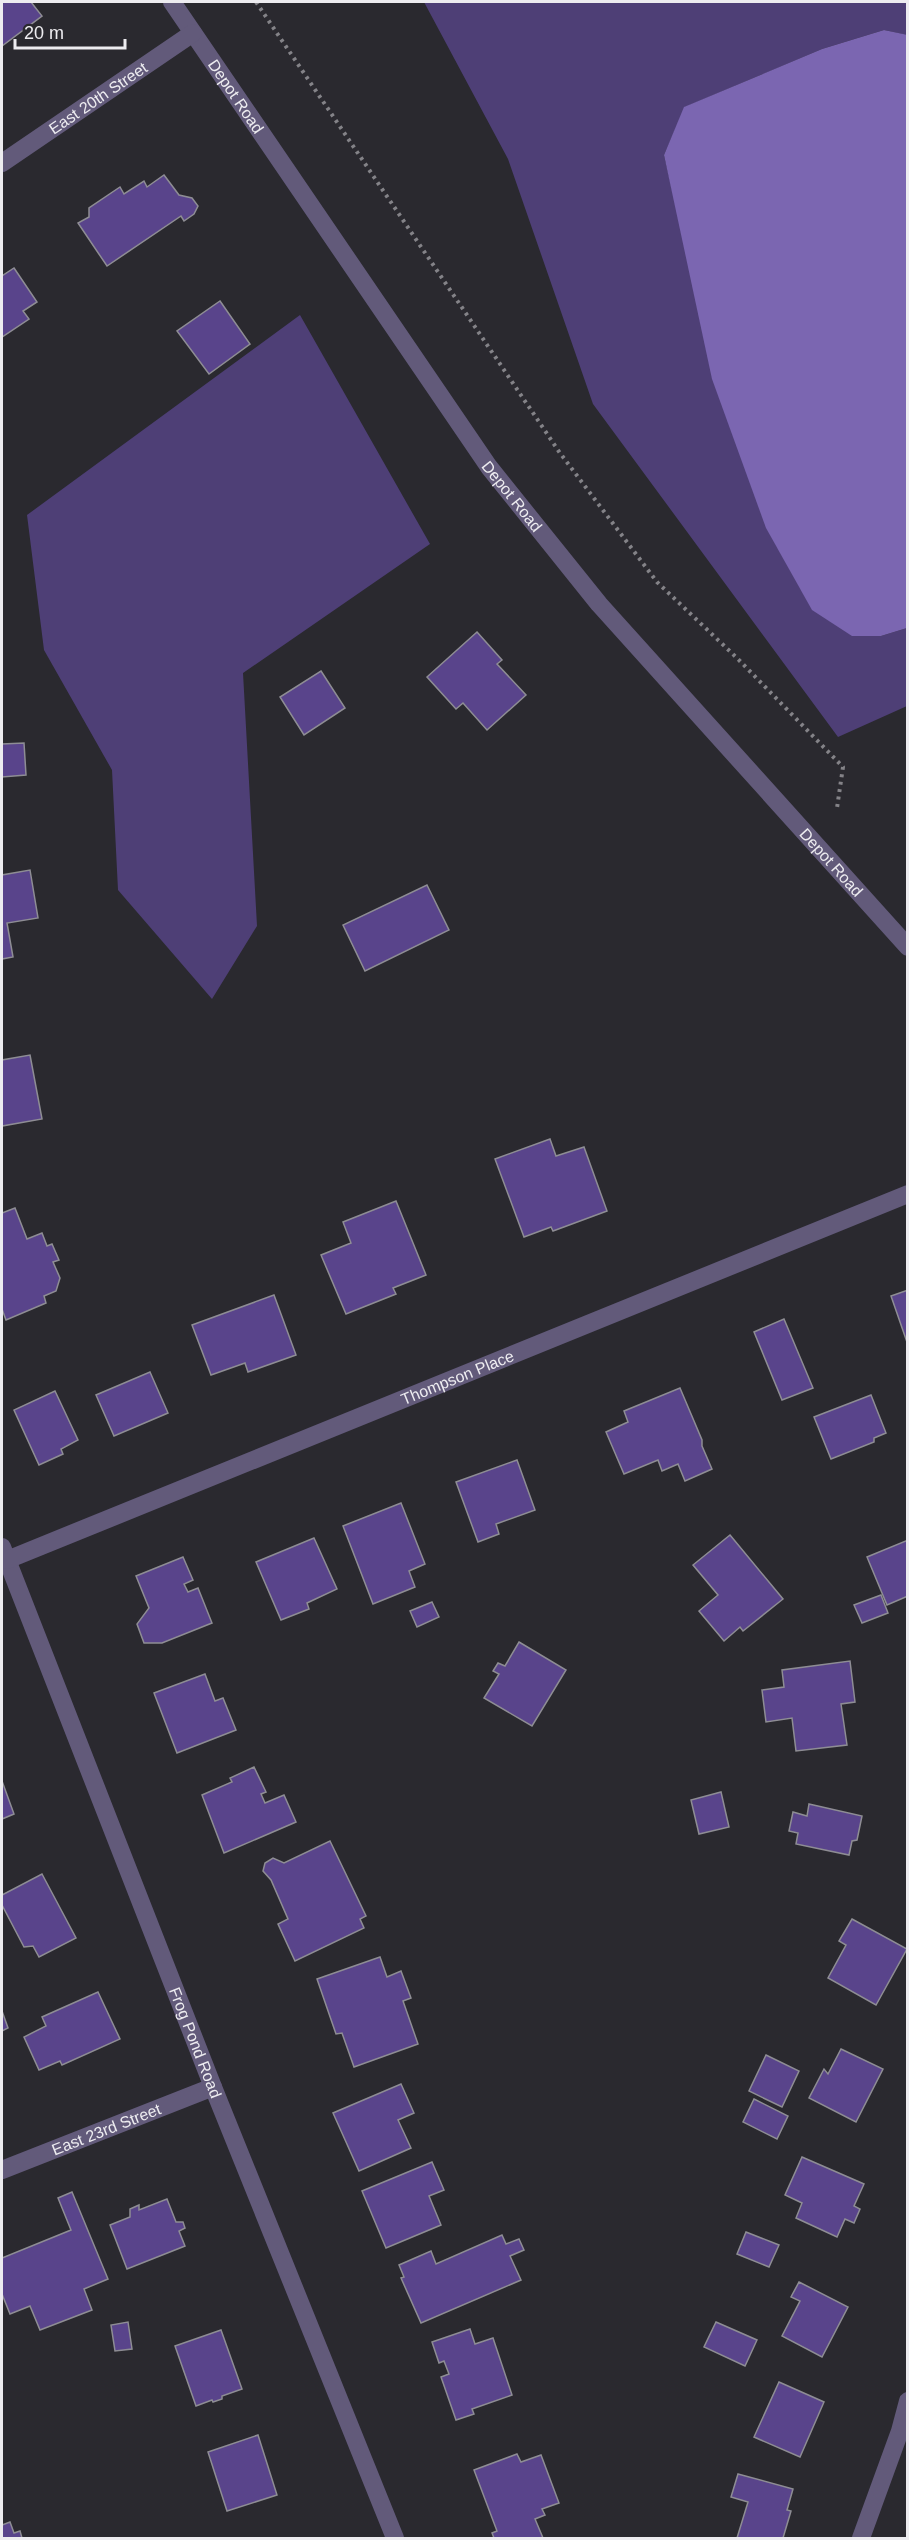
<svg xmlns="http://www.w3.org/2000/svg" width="909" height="2540" viewBox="0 0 909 2540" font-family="Helvetica,sans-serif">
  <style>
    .green { fill: #4e3f76 }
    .water { fill: #7b66b1 }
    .building { fill: #59448b; stroke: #8e8d94; stroke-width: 1.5 }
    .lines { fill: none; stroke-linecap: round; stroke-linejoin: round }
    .path { stroke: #848388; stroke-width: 4; stroke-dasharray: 3 4.5; stroke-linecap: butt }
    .minor { stroke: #625a7a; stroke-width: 18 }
    .labels { text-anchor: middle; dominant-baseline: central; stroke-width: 4.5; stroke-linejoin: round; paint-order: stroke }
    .street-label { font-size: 16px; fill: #edecf0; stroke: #2a292f }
  </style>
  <rect width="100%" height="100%" fill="#2a292f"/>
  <g class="green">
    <polygon points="424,2 907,2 907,35 884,30 822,49 685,107 664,155 680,224 881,636 907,628 907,706 838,737 593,404 508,159"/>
    <polygon points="300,315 430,544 243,673 257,926 212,999 118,890 112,770 44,650 27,515"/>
  </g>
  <polygon class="water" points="884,30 908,35 907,628 881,636 852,636 812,610 766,528 712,379 664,155 684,107 822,49"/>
  <g class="building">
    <polygon points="2,2 31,2 42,16 2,46"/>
    <polygon points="164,175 179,195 192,198 198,206 194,214 184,221 181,216 107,266 78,223 89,217 89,208 120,187 124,194 144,181 147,187"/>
    <polygon points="14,268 37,302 23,311 29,319 2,337 2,276"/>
    <polygon points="220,301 250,344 209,374 177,331"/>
    <polygon points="477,632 502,660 497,664 526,695 487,730 463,703 456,709 427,677"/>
    <polygon points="321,671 345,708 304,735 280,697"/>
    <polygon points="24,743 26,775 2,777 2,744"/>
    <polygon points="30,870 38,918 7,923 13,957 2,959 2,875"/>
    <polygon points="427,885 449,930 365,971 343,925"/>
    <polygon points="30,1055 42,1119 2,1126 2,1060"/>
    <polygon points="550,1139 556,1156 584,1147 607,1211 553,1231 551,1227 524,1237 495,1159"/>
    <polygon points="396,1201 426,1275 393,1288 396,1294 346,1314 321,1255 351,1243 343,1222"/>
    <polygon points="15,1208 27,1239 42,1233 47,1246 52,1244 59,1260 53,1262 60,1278 56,1291 44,1296 46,1303 6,1320 2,1309 2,1213"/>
    <polygon points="908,1290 908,1345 891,1296"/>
    <polygon points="274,1295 296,1355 248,1372 245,1363 211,1375 192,1325"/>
    <polygon points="784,1319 813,1388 782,1400 754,1332"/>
    <polygon points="150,1372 168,1413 114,1436 96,1395"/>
    <polygon points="680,1388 702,1440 702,1446 712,1469 685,1481 678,1464 662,1471 658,1460 624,1474 606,1432 628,1422 624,1411"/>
    <polygon points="55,1391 78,1440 61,1449 63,1454 39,1465 14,1410"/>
    <polygon points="871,1395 886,1433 874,1438 874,1442 831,1459 814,1417"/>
    <polygon points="517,1460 535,1510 496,1524 499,1534 478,1542 456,1482"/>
    <polygon points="401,1503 425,1564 409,1571 415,1587 373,1604 343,1526"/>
    <polygon points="730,1535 783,1599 743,1631 740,1627 724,1641 699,1611 718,1595 693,1565"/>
    <polygon points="314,1538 337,1589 307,1603 309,1609 281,1620 256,1562"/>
    <polygon points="908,1540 908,1596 887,1605 867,1557"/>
    <polygon points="183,1557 193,1580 184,1584 188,1592 198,1588 212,1623 162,1643 144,1643 137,1624 149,1608 136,1576"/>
    <polygon points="881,1595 888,1613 862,1623 854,1605"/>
    <polygon points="432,1602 439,1617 417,1627 410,1611"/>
    <polygon points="519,1642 566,1670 532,1726 484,1698 499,1674 493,1671 498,1663 505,1666"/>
    <polygon points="850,1661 855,1702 841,1704 847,1745 796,1751 792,1718 766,1722 762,1690 784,1687 782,1670"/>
    <polygon points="205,1674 215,1701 223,1698 236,1730 177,1753 154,1693"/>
    <polygon points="254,1767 266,1792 261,1794 265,1803 284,1795 296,1822 224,1853 202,1795 232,1782 230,1778"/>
    <polygon points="2,1781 14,1814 2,1819"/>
    <polygon points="721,1792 729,1827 699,1834 691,1800"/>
    <polygon points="809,1804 862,1816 857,1840 852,1841 849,1855 796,1844 798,1833 789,1831 793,1812 807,1816"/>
    <polygon points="330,1841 366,1916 360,1919 364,1928 295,1961 278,1924 288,1919 271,1880 263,1871 265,1863 273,1858 284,1863"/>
    <polygon points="42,1874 76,1938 39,1957 33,1946 24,1947 2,1905 2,1895"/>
    <polygon points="852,1919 907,1949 876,2005 828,1978 846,1945 839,1941"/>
    <polygon points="380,1957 387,1977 401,1971 411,1998 403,2001 418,2044 354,2067 342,2033 336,2034 317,1979"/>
    <polygon points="98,1992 120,2039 62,2065 60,2061 39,2070 24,2037 46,2026 42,2017"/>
    <polygon points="2,2011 8,2028 2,2031"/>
    <polygon points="841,2049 883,2069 856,2122 809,2098 824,2069 828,2074"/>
    <polygon points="766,2055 799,2071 782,2107 749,2091"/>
    <polygon points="401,2084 414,2113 398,2120 411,2148 359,2171 333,2113"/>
    <polygon points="754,2099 788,2116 777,2139 743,2122"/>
    <polygon points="802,2157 864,2184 854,2206 860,2209 854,2223 845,2219 837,2237 796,2218 802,2203 785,2195"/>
    <polygon points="432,2162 444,2190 429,2196 441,2225 386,2248 362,2191"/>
    <polygon points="72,2192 108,2279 84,2289 92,2310 40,2330 30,2306 10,2314 2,2294 2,2258 71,2230 58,2198"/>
    <polygon points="167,2199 176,2222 183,2222 185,2228 179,2231 185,2246 127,2269 110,2225 130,2217 130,2209 139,2205 139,2210"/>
    <polygon points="746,2232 779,2245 769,2267 737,2254"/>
    <polygon points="502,2235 506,2244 519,2239 524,2250 510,2256 521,2280 421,2323 401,2278 404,2277 399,2265 431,2251 436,2264"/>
    <polygon points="799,2282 848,2307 822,2357 782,2336 800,2301 791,2297"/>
    <polygon points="128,2322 132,2349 115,2351 111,2325"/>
    <polygon points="716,2322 757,2340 745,2366 704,2347"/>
    <polygon points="470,2329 475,2344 493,2338 512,2395 472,2409 474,2414 456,2420 441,2377 449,2374 444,2361 439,2363 432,2342"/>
    <polygon points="221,2330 242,2389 222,2396 222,2399 213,2402 212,2400 196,2406 175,2346"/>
    <polygon points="779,2382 824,2402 800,2457 754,2437"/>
    <polygon points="258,2435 277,2495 227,2511 208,2452"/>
    <polygon points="517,2454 521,2462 541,2455 559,2503 542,2509 545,2515 535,2519 543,2538 494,2538 492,2533 497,2531 474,2470"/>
    <polygon points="738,2474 793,2489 787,2510 791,2511 783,2538 737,2538 748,2502 731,2497"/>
    <polygon points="10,2522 14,2533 20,2531 22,2538 2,2538 2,2525"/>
  </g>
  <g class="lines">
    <polyline class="path" points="256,2 560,453 657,582 737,658 843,767 837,808"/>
    <g class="minor">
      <path id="s1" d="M 172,2 L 489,467 L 599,604 L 908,947"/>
      <path id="s2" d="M 2,163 L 193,33"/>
      <path id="s3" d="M 2,1547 L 213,2087 L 395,2538"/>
      <path id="s4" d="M 7,1560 L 908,1194"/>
      <path id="s5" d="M 2,2170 L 213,2087"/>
      <polyline points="861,2538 900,2431 908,2401"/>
    </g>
  </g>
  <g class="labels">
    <g class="street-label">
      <text stroke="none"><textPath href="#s1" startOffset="114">Depot Road</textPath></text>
      <text stroke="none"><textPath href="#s2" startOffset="116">East 20th Street</textPath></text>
      <text stroke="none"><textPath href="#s1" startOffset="600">Depot Road</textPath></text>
      <text stroke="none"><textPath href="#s1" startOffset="1086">Depot Road</textPath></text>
      <text stroke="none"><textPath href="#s4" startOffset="486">Thompson Place</textPath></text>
      <text stroke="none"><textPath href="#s3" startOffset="532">Frog Pond Road</textPath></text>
      <text stroke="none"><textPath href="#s5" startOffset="112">East 23rd Street</textPath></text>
    </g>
  </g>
  <rect width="909" height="2540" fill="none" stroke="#edecf0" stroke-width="6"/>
  <path d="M15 39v9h110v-9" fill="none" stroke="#edecf0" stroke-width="3"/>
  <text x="24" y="39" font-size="18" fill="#edecf0" stroke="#2a292f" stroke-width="4.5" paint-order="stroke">20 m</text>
</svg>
